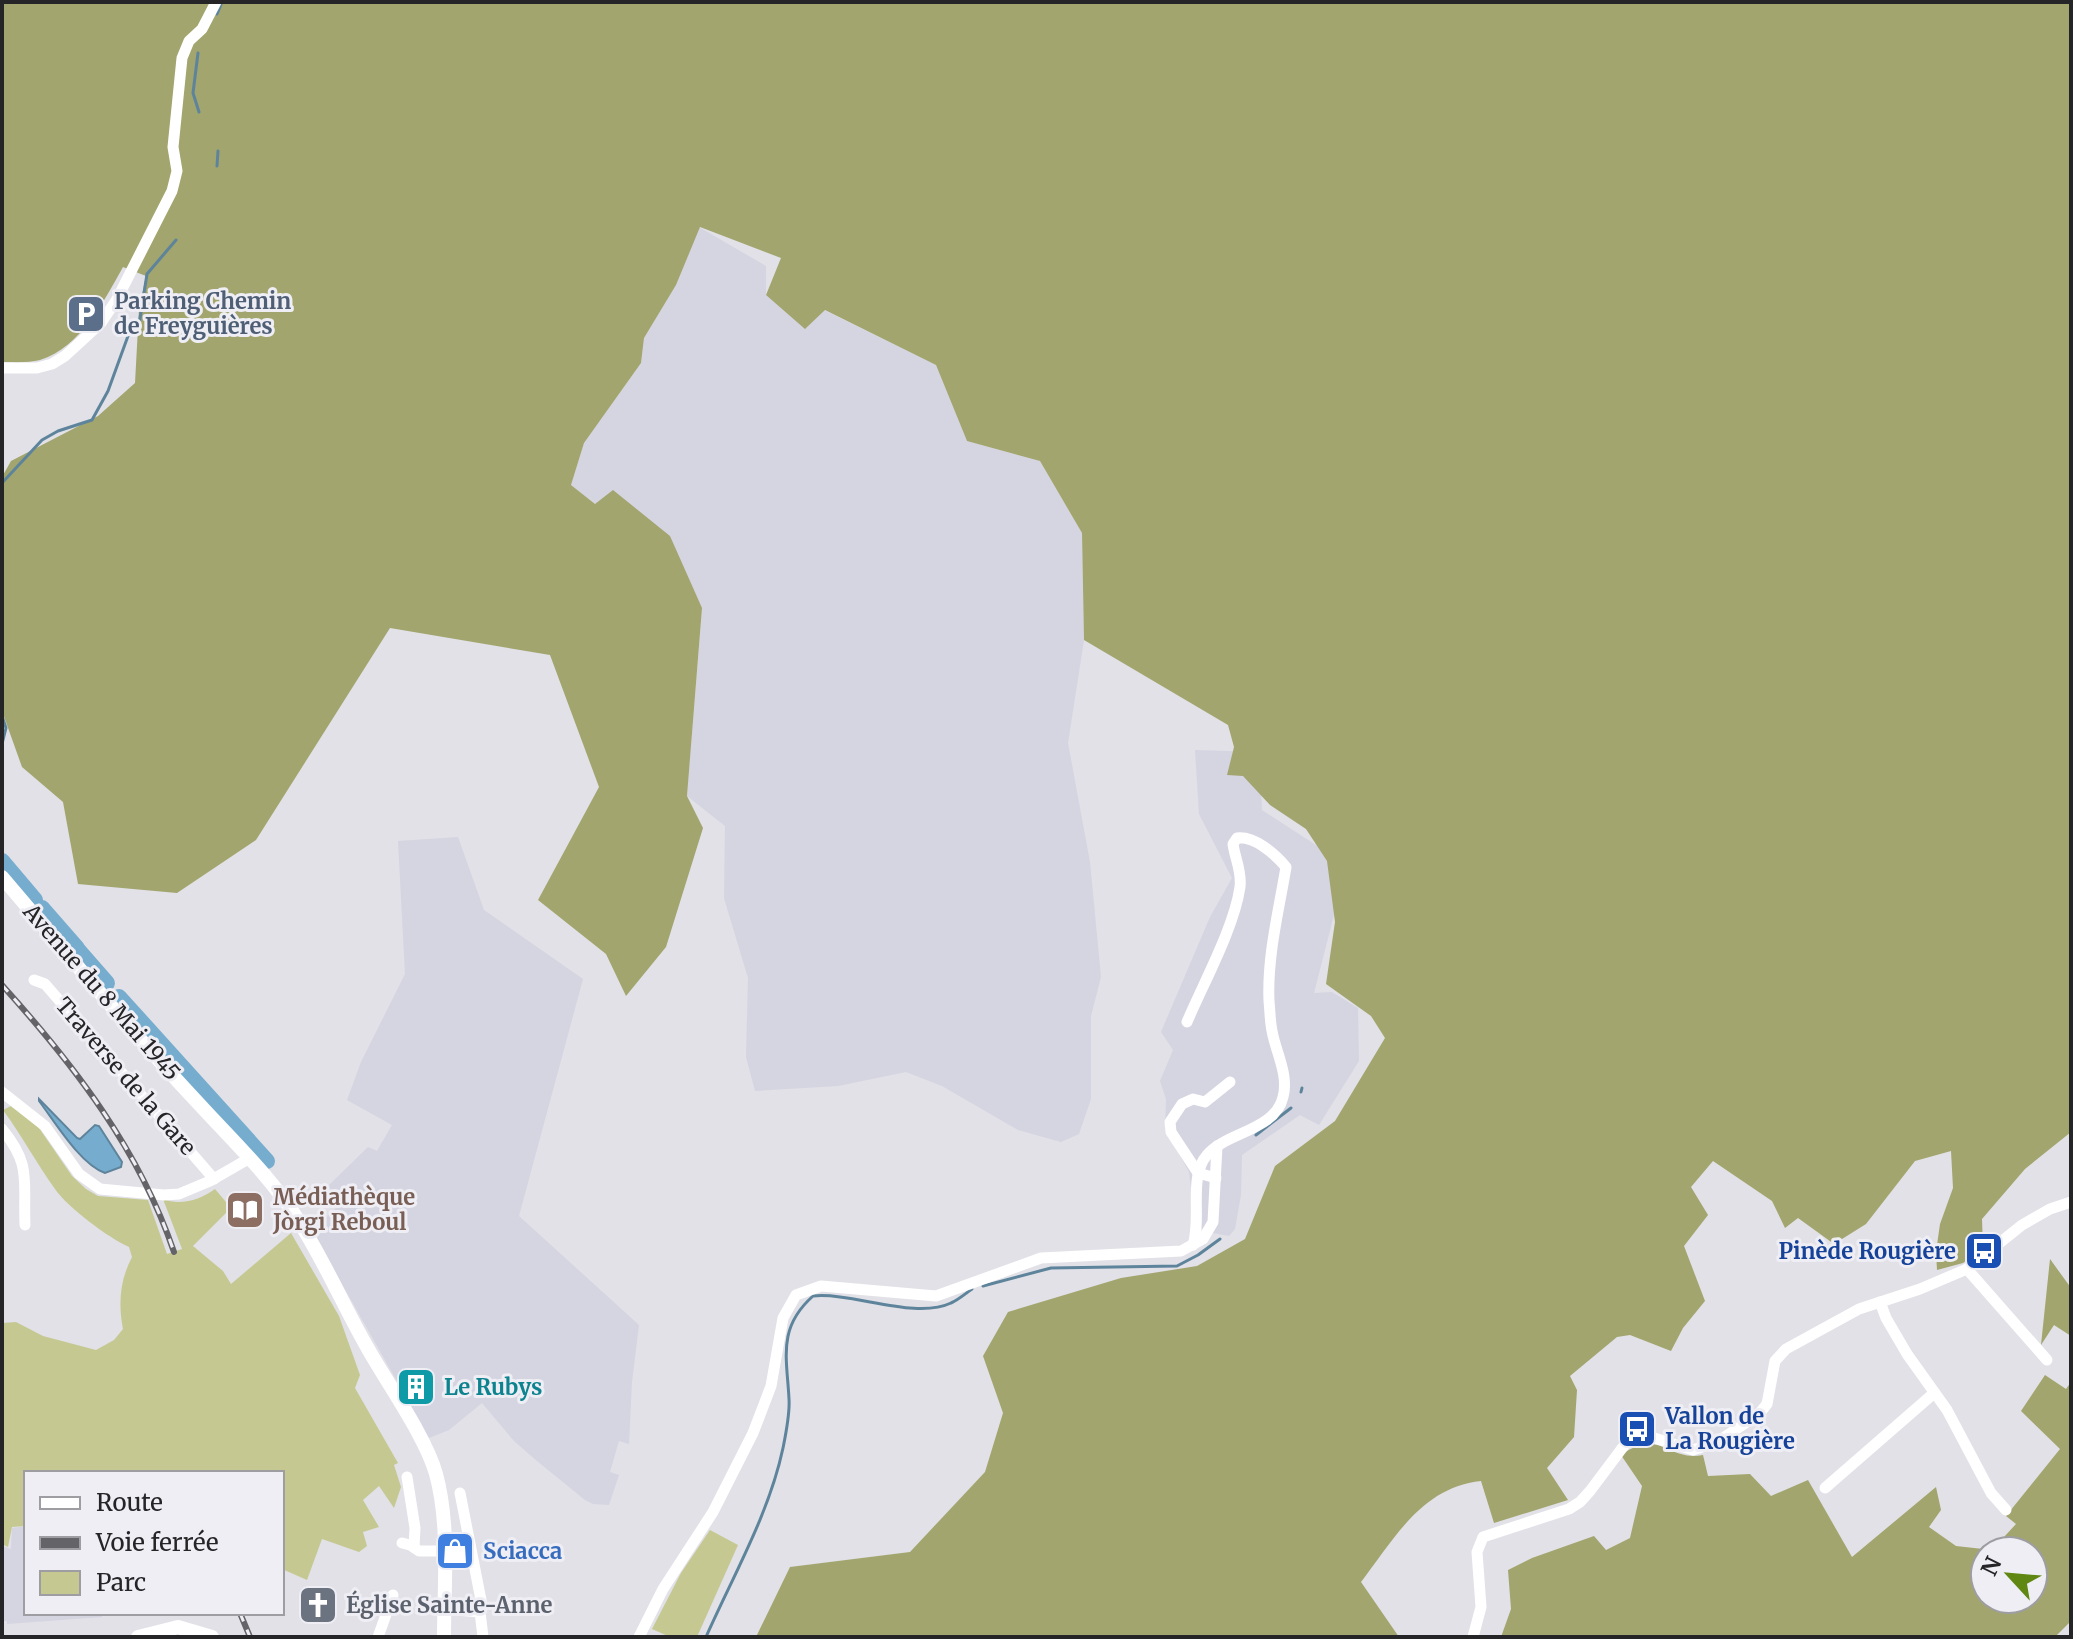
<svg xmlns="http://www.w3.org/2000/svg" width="2073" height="1639" viewBox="0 0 2073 1639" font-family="Merriweather,serif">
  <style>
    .built { fill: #d5d4e1 }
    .green { fill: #c5c991 }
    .forest { fill: #a2a56d; fill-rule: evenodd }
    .water { fill: #76adce; stroke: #5e849c; stroke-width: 2 }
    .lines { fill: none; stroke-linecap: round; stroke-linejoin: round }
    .stream { stroke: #5e849c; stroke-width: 3 }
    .river { stroke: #76adce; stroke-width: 16 }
    .minor { stroke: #fff; stroke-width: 11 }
    .major { stroke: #fff; stroke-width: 14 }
    .rail-casing { stroke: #646468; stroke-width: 6 }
    .rail { stroke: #eeeef4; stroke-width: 3; stroke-dasharray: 9; stroke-linecap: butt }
    .labels { text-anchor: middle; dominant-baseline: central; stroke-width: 6; stroke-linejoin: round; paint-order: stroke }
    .service-label { font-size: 22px; font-weight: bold; fill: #4e5e75; stroke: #eeeef4; text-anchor: start }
    .street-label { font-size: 22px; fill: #252527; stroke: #eeeef4 }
    .education-label { font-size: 22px; font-weight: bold; fill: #785e54; stroke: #eeeef4; text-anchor: start }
    .transit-label { font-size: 22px; font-weight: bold; fill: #164399; stroke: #eeeef4; text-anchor: end }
    .culture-label { font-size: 22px; font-weight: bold; fill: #0d838f; stroke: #eeeef4; text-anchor: start }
    .shop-label { font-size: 22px; font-weight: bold; fill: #366cbe; stroke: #eeeef4; text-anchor: start }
    .worship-label { font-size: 22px; font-weight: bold; fill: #5b616d; stroke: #eeeef4; text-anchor: start }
  </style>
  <rect width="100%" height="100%" fill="#e1e1e7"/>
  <g class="built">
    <polygon points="699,227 766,266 766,295 806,328 824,310 936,365 967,441 1040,461 1082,533 1084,640 1068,743 1090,862 1101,977 1091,1016 1091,1099 1079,1134 1061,1142 1018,1130 942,1086 906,1072 838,1086 755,1091 746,1057 748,978 724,898 725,826 687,796 702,608 595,504 571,485 584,443 641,363 644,338 676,285"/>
    <polygon points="1195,750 1259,752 1262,810 1319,847 1333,871 1334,915 1314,993 1332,992 1358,1008 1359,1061 1319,1125 1300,1115 1242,1155 1241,1195 1235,1229 1229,1236 1213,1233 1192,1225 1192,1196 1189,1172 1165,1128 1166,1099 1160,1081 1173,1050 1161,1032 1210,917 1232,878 1199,814"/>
    <polygon points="458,837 484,910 583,979 519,1216 639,1325 632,1382 629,1444 619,1441 610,1472 619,1475 609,1505 593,1504 585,1500 537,1461 514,1441 482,1403 449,1430 429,1438 312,1231 342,1202 328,1186 368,1147 377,1151 392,1125 347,1100 361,1062 405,974 398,841"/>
    <polygon points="19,1527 26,1527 26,1613 102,1613 102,1617 7,1624 7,1621 2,1621 2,1546 11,1549 12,1528"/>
  </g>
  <g class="green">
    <path d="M 11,1106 L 37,1125 L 72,1176 L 86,1189 L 98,1196 L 148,1200 L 167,1254 L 182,1249 L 163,1199 C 180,1206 200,1200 215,1189 L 231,1208 L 193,1246 L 223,1271 L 231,1284 L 291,1233 L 339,1316 L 360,1375 L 355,1388 L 398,1463 L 394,1465 L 401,1487 L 394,1508 L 379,1486 L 363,1500 L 379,1527 L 363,1532 L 367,1546 L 359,1552 L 322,1539 L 307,1580 L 282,1569 L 282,1473 L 26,1473 L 26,1526 L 12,1527 L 8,1547 L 2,1544 L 2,1323 L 16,1322 L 43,1336 L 96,1350 L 114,1340 L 123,1329 C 118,1303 120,1280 132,1257 L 129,1247 C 109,1238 68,1208 55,1189 C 37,1164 22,1136 3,1110 Z"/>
    <polygon points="710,1530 738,1545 697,1637 670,1637 652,1629 681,1573"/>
  </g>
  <g class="forest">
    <path d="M 2,2 L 2071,2 L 2071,1132 L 2025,1169 L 1982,1219 L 1983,1248 L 1963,1263 L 1937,1270 L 1936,1252 L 1940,1224 L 1953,1188 L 1951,1151 L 1915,1161 L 1866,1224 L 1834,1244 L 1798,1218 L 1785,1228 L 1772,1201 L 1713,1161 L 1691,1187 L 1708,1215 L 1684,1246 L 1705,1301 L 1683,1328 L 1671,1351 L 1630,1335 L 1617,1337 L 1570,1376 L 1577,1390 L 1574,1437 L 1547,1468 L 1568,1500 L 1494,1523 L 1481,1481 C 1422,1487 1394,1539 1361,1582 L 1399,1637 L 756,1637 L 790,1567 L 910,1552 L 985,1472 L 1003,1413 L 983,1356 L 1008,1312 L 1121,1278 L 1197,1266 L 1245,1239 L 1275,1166 L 1335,1121 L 1385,1038 L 1371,1016 L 1326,984 L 1335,922 L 1327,861 L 1306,829 L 1270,805 L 1243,776 L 1227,775 L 1234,747 L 1228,725 L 1084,640 L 1082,533 L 1040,461 L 967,441 L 936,365 L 825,310 L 805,329 L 766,295 L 781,258 L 700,227 L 676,285 L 644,338 L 641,363 L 584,443 L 571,485 L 595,504 L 613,490 L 670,536 L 702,608 L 687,796 L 703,828 L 666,947 L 626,996 L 606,954 L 538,900 L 599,787 L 550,655 L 390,628 L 256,840 L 177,893 L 78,884 L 63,802 L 22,767 L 2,711 L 2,477 L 11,461 L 98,416 L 135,383 L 139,309 L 146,276 L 123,267 C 104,301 81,347 40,360 C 29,363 14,362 2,362 Z"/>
    <polygon points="2050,1259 2071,1288 2071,1336 2054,1325 2041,1345"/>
    <path d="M 2045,1375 L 2066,1389 L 2071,1382 L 2071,1621 L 2055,1637 L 1501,1637 L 1511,1609 L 1508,1570 L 1532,1558 L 1594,1536 L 1606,1550 L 1630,1538 L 1642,1486 L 1621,1455 C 1660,1427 1668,1462 1703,1455 L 1708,1476 L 1750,1474 L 1771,1496 L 1808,1480 L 1852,1557 L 1936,1487 L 1941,1510 L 1929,1527 L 1956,1546 L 1992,1550 L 2016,1524 L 2006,1516 L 2060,1449 L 2021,1411 ZM 1985,1551 L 2033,1551 L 2033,1599 L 1985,1599 Z"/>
  </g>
  <path class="water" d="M 39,1099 L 77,1138 L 80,1139 L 95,1125 L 99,1126 L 122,1162 L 121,1167 L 105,1173 C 80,1164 55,1122 39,1101 Z"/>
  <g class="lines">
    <g class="stream">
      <polyline points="217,14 222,2"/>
      <polyline points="198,53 193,93 199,112"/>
      <polyline points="217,166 218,151"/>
      <polyline points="138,331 147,274 176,240"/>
      <polyline points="2,483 42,440 58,431 92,420 108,391 128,336"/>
      <polyline points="2,716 6,728 2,744"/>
      <polyline points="2,785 2,788"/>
      <polyline points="1301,1092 1302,1088"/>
      <polyline points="1256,1135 1291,1108"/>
      <polyline points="983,1286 1051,1268 1177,1266 1198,1255 1220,1239"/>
      <path d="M 706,1637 C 733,1576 769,1514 783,1448 C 786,1433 790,1414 789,1399 C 787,1358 777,1328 813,1296 C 853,1292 915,1320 951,1303 C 958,1300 965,1294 972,1289"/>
    </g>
    <g class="river">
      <polyline points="2,861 35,900"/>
      <polyline points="42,908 77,948"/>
      <polyline points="79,951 107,983"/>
      <polyline points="119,997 267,1161"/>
    </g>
    <g class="minor">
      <polyline points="2,368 37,368 52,364 65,356 101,323 117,299 172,191 177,171 173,147 182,58 189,41 202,29 216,2"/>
      <polyline points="34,980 45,984 214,1179"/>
      <path d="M 1187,1022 C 1204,982 1234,928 1240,887 C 1242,871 1235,859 1233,844 L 1237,838 C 1255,836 1275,854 1286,867 C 1279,910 1267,956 1269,1001 C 1270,1011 1270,1021 1272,1031 C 1276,1053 1289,1075 1283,1097 C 1275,1131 1226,1132 1207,1155 C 1188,1177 1202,1217 1193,1245"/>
      <polyline points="2,1092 45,1126 79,1174 100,1189 164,1195 179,1194 210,1181 250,1158"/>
      <path d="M 2,1129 C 32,1165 23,1181 25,1225"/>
      <polyline points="1216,1178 1198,1173 1171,1132 1170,1122 1182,1104 1193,1099 1205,1102 1230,1082"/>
      <polyline points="1967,1269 2047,1360"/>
      <polyline points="1880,1302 1886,1318 1907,1354 1947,1410 1991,1493 2006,1510"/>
      <polyline points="407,1477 415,1528 414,1547"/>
      <polyline points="1825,1488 1933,1394"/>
      <polyline points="460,1493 482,1605 480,1612"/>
      <polyline points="402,1543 410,1545 419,1551 443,1551"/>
      <polyline points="444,1609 480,1612 483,1637"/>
      <polyline points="378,1637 393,1595"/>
      <polyline points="639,1637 663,1589 713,1512 753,1433 771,1386 783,1318 796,1295 821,1286 936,1296 1041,1258 1181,1251 1203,1239 1213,1222 1217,1146"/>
      <polyline points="1473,1637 1481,1607 1477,1552 1483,1537 1569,1509 1580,1502 1590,1491 1626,1443 1639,1438 1651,1437 1693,1450 1717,1442 1759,1414 1767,1404 1775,1361 1786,1349 1859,1309 1920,1289 1967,1269 2022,1225 2050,1209 2071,1202"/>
    </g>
    <g class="major">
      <path d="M 2,877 C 67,953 131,1032 200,1105 C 234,1142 271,1177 298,1220 C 324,1260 343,1305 367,1347 C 387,1383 426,1437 436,1474 C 450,1525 444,1585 444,1637"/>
      <polyline points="138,1637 178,1627 212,1637"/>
    </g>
    <defs>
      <g id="rail">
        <path d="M 2,985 C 74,1065 139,1149 174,1252"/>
        <polyline points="240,1613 250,1637"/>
      </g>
    </defs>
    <use href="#rail" class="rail-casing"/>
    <use href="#rail" class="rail"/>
  </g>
  <defs>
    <symbol id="parking-square" viewBox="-11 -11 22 22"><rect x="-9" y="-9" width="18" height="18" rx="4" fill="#5c6f8a" stroke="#eeeef4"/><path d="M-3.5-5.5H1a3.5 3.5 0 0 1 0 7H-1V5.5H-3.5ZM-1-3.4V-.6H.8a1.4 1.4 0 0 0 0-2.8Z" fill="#fff"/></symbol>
    <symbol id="library-square" viewBox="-11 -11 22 22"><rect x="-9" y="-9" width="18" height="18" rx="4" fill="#8d6e63" stroke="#eeeef4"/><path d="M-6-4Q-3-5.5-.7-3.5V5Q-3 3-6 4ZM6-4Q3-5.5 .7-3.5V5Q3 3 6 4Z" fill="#fff"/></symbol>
    <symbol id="bus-square" viewBox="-11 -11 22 22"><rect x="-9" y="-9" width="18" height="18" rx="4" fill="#1a4fb4" stroke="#eeeef4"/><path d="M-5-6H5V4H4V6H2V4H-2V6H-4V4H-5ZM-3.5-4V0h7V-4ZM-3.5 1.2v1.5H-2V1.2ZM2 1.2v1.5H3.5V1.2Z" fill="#fff"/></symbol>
    <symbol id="building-square" viewBox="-11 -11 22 22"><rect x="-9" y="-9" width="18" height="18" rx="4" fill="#0f9aa8" stroke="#eeeef4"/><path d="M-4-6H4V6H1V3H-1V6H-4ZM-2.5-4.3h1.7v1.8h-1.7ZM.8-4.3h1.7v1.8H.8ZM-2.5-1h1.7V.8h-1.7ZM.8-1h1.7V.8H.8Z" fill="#fff"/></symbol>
    <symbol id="shop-square" viewBox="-11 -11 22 22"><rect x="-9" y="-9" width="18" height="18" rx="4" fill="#3f7fe0" stroke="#eeeef4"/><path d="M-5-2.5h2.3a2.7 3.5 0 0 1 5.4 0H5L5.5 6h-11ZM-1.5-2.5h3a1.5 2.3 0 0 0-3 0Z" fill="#fff"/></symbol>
    <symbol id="church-square" viewBox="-11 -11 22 22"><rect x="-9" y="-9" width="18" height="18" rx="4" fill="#6b7280" stroke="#eeeef4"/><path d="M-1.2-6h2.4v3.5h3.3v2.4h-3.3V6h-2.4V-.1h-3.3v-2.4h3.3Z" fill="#fff"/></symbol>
  </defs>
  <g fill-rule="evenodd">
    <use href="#parking-square" x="64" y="292" width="44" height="44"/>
    <use href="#library-square" x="223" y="1188" width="44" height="44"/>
    <use href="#bus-square" x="1962" y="1229" width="44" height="44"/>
    <use href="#building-square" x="394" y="1365" width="44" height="44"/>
    <use href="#bus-square" x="1615" y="1407" width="44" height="44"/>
    <use href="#shop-square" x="433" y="1529" width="44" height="44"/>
    <use href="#church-square" x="296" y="1583" width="44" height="44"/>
  </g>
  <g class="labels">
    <g class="service-label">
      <text x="114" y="301">Parking Chemin<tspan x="114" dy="25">de Freyguières</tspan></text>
    </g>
    <g class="street-label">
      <text transform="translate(102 992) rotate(49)">Avenue du 8 Mai 1945</text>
      <text transform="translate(126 1076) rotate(49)">Traverse de la Gare</text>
    </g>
    <g class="education-label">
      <text x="273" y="1197">Médiathèque<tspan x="273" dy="25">Jòrgi Reboul</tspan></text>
    </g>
    <g class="transit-label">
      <text x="1956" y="1251">Pinède Rougière</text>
      <text x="1665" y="1416" text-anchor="start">Vallon de<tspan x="1665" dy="25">La Rougière</tspan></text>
    </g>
    <g class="culture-label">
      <text x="444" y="1387">Le Rubys</text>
    </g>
    <g class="shop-label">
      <text x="483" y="1551">Sciacca</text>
    </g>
    <g class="worship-label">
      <text x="346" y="1605">Église Sainte-Anne</text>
    </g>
  </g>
  <rect width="2073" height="1639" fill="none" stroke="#252527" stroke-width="8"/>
  <rect x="24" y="1471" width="260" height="144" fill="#eeeef4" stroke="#9e9ea2" stroke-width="2"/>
  <rect x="40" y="1497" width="40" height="12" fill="#ffffff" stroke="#9e9ea2" stroke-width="2"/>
  <text x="96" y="1511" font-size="24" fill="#252527">Route</text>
  <rect x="40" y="1537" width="40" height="12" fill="#646468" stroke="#9e9ea2" stroke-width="2"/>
  <text x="96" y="1551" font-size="24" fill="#252527">Voie ferrée</text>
  <rect x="40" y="1571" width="40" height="24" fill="#c5c991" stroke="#9e9ea2" stroke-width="2"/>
  <text x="96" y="1591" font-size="24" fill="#252527">Parc</text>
  <g transform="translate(2009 1575) rotate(296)"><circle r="38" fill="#eeeef4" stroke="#9e9ea2" stroke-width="2"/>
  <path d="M0-6L14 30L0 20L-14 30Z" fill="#5f8711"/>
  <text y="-12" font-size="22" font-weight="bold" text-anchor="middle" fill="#252527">N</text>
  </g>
</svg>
